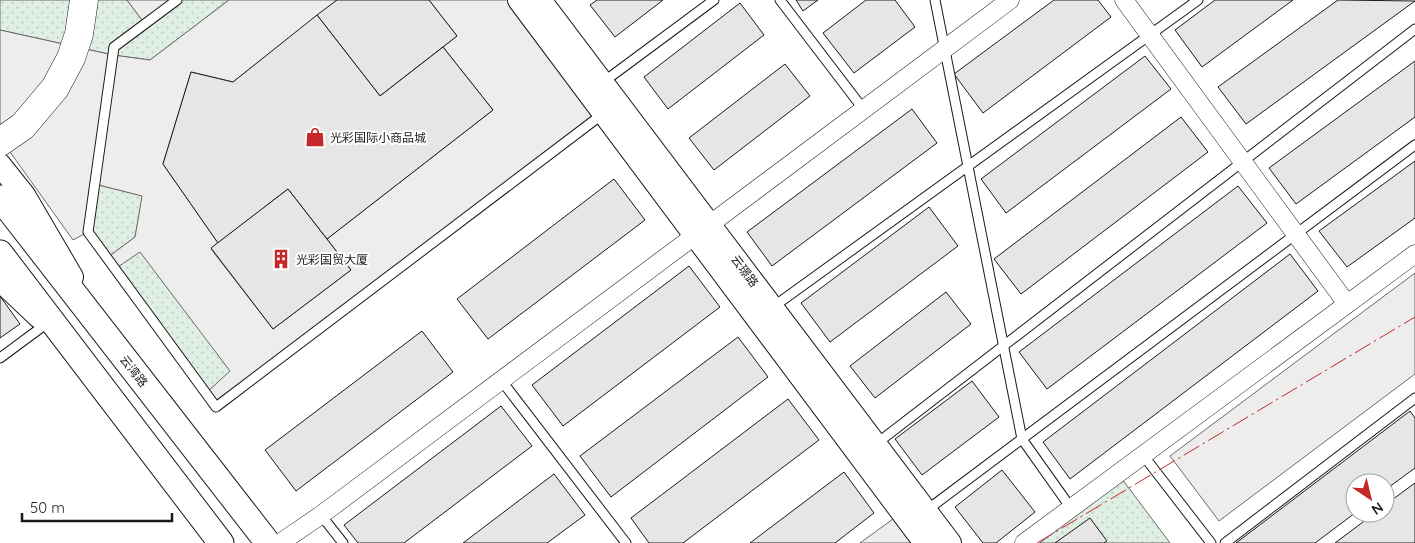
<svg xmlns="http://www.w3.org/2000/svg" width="1415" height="543" viewBox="0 0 1415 543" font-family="Quicksand,'Noto Sans SC',sans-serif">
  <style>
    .grass { fill: url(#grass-dots); stroke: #6a6a6a }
    .parking { fill: #ededed; stroke: #6a6a6a }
    .building { fill: #e6e6e6; stroke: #1a1a1a }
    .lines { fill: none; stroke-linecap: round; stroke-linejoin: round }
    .service-casing { stroke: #1a1a1a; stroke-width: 11 }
    .minor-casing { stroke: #1a1a1a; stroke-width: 19 }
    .tertiary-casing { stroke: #1a1a1a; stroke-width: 24 }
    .secondary-casing { stroke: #1a1a1a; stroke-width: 27 }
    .trunk-casing { stroke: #1a1a1a; stroke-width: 29 }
    .service { stroke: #fff; stroke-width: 9 }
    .minor { stroke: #fff; stroke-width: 18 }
    .tertiary { stroke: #fff; stroke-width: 22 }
    .secondary { stroke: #fff; stroke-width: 25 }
    .trunk { stroke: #fff; stroke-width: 28 }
    .power { stroke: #c62828; stroke-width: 1; stroke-dasharray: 18 4 2.5 4; stroke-linecap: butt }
    .labels { text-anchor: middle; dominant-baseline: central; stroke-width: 4; stroke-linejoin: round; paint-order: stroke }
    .poi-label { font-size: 12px; fill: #1a1a1a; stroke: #fff; text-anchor: start }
    .street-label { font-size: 12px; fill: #1a1a1a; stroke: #fff }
  </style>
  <defs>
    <pattern id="grass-dots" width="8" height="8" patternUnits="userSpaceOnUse" patternTransform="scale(1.25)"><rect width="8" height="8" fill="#e0efe3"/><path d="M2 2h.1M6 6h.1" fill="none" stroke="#c0ccc2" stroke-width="1.8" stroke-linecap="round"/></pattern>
  </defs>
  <rect width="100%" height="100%" fill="#fff"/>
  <g class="grass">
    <polygon points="0,0 127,0 145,24 177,0 229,0 150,60 113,55 0,30"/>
    <polygon points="95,184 143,196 135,237 107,258 88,232"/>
    <polygon points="140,251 231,371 206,393 115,269"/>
    <polygon points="1122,479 1170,543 1036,543"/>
  </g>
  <g class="parking">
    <polygon points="127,0 177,0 145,24"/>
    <polygon points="229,0 337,0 233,82 191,72 163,164 218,243 211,249 273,329 351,270 327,239 493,110 443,47 457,36 429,0 519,0 604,113 216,407 206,393 230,371 140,252 115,269 107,258 135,237 142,196 95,184 88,232 73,240 0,138 0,30 113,55 150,60"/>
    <polygon points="1415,273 1415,374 1219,521 1170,456"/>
    <polygon points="893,519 911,543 860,543"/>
  </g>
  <g class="building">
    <polygon points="337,0 429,0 457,36 380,96 317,15"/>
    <polygon points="597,0 663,0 615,37 590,5"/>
    <polygon points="796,0 818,0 803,11"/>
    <polygon points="866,0 895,0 915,27 854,73 823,33"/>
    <polygon points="1054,0 1098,0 1111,17 983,113 954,74"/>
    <polygon points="1215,0 1293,0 1202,67 1175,30"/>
    <polygon points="1338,0 1415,1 1246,124 1218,87"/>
    <polygon points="740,3 764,35 668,109 644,77"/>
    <polygon points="317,15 380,96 443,47 493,110 327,239 288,189 218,243 163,164 191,72 233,82"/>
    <polygon points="1145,56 1171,89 1006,213 981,179"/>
    <polygon points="1415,61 1415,117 1296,204 1269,168"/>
    <polygon points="785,64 810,96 714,170 689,138"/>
    <polygon points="912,109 937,143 772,266 747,232"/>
    <polygon points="1181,117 1208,152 1021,294 994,259"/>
    <polygon points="1415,161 1415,218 1347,267 1319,231"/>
    <polygon points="614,179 645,220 488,339 457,299"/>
    <polygon points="1238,186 1267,223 1047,389 1019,352"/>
    <polygon points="288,189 351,270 273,329 211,248"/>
    <polygon points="929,207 958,246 830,342 801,303"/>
    <polygon points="1290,254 1318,291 1070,479 1043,442"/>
    <polygon points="689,266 720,307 563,426 532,385"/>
    <polygon points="946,292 971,324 875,398 850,366"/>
    <polygon points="0,296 20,324 0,338"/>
    <polygon points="422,331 453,372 296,491 265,450"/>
    <polygon points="738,337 768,377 611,497 580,456"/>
    <polygon points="972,381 999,417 922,475 895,439"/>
    <polygon points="788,399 819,440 683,543 649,543 631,518"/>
    <polygon points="501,406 532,446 404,543 358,543 344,525"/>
    <polygon points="1410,411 1415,418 1415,468 1385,490 1385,483 1355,483 1355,513 1315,543 1236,543"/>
    <polygon points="1002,470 1035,512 996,543 983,543 955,507"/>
    <polygon points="844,472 874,513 835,543 750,543"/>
    <polygon points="554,474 585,515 547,543 463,543"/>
    <polygon points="1415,483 1415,543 1335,543 1375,513 1385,513 1385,505"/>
    <polygon points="1090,518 1107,541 1104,543 1055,543"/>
  </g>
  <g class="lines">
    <defs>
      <g id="service">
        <polyline points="177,0 114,47 88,232 216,407 604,113"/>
        <polyline points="780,0 864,110"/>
        <polyline points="935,0 1022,439 1071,508"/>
        <polyline points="602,83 714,0"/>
        <polyline points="773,307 1198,0"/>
        <polyline points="0,358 46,324"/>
        <polyline points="501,380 626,543"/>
        <polyline points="876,444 1415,29"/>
        <polyline points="1143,455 1211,543"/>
        <polyline points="927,510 1415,145"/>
        <polyline points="321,515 343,543"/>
        <polyline points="1225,543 1415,398"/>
      </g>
      <g id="minor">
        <polyline points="1124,0 1347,304"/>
        <polyline points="280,543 321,515 1010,0"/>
        <polyline points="1024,543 1415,254"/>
      </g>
      <g id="tertiary">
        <polyline points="519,0 925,543"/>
        <polyline points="540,0 950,543"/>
        <polyline points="0,165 24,195 72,277"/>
        <polyline points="0,280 39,317"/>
      </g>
      <g id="secondary">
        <polyline points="0,198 268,543"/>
        <polyline points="0,253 221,543"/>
      </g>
      <polyline id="trunk" points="0,142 23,126 55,88 71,58 79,34 84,0"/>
    </defs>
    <use href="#service" class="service-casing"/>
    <use href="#minor" class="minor-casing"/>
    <use href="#tertiary" class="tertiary-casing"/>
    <use href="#secondary" class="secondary-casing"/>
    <use href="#trunk" class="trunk-casing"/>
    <use href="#service" class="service"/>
    <use href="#minor" class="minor"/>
    <use href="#tertiary" class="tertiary"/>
    <use href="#secondary" class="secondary"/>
    <use href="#trunk" class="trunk"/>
    <polyline class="power" points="1037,543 1415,317"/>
  </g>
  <defs>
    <symbol id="shop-bare" viewBox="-9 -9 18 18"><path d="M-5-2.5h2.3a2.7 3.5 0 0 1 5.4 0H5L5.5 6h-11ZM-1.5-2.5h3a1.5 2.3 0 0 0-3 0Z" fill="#c62828" stroke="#fff" stroke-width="2.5" paint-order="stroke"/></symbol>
    <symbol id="building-bare" viewBox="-9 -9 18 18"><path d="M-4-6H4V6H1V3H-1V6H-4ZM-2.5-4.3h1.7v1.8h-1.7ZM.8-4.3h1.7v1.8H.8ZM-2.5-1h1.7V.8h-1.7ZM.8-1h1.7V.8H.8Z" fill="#c62828" stroke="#fff" stroke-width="2.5" paint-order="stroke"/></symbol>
  </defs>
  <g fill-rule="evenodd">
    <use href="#shop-bare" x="301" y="123" width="28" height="28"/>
    <use href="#building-bare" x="267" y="245" width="28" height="28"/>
  </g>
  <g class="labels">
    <g class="poi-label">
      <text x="330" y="137">光彩国际小商品城</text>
      <text x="296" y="259">光彩国贸大厦</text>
    </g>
    <g class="street-label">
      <text transform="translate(745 271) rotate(53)">云璟路</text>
      <text transform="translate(134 371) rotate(52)">云湾路</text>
    </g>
  </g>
  <g transform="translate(1370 498) rotate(145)"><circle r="24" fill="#ffffff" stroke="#a3a3a3"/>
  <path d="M0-4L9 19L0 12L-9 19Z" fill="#c62828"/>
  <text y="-8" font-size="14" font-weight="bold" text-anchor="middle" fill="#1a1a1a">N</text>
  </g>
  <path d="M22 513v8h150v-8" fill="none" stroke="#1a1a1a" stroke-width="2.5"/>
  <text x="30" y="513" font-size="15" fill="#1a1a1a" stroke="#ffffff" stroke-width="4" paint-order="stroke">50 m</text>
</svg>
